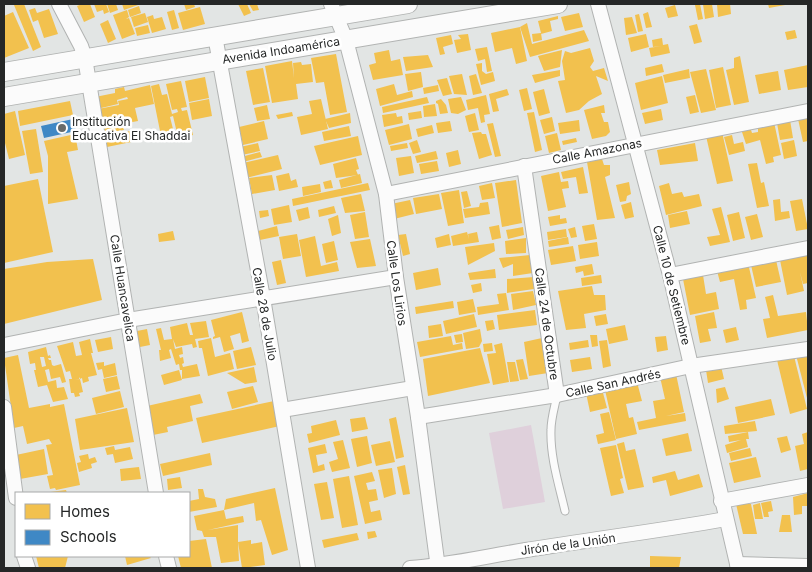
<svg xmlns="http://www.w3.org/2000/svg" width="812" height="572" viewBox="0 0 812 572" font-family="Inter,sans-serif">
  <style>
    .green { fill: #dfd0db }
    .homes { fill: #f2c14e; fill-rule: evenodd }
    .schools { fill: #3f88c5 }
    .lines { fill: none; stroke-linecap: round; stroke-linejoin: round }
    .service-casing { stroke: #b1b3b2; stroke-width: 9 }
    .minor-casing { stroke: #b1b3b2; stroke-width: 16 }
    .tertiary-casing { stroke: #b1b3b2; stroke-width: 20 }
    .service { stroke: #fbfbfb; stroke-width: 7 }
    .minor { stroke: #fbfbfb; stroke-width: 14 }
    .tertiary { stroke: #fbfbfb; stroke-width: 18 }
    .poi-dot { fill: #676a69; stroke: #fff; stroke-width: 2 }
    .labels { text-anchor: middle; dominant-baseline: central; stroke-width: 5; stroke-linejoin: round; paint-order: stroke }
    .street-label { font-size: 12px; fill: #252727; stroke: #fff }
    .poi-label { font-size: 12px; fill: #252727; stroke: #fff; text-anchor: start }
  </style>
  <rect width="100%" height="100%" fill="#e2e5e4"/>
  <polygon class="green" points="531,425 545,502 503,509 489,433"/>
  <g class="homes">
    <polygon points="17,4 24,4 41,47 33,51 14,5"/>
    <polygon points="82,4 90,4 95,17 84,22 77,6"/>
    <polygon points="94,4 106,4 109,12 104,14 103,10 97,12"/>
    <polygon points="107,4 116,4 118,10 110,13"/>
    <polygon points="122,4 141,4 124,10"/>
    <polygon points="184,4 194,4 195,7 186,10"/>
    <polygon points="238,4 247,4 251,13 244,16"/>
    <polygon points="249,4 257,4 259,10 253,11"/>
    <polygon points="700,4 703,19 698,20 695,5"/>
    <polygon points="703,4 712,4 714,17 705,19"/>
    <polygon points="717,4 730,4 731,14 718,17"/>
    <polygon points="768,4 785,4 785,5 769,8"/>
    <polygon points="675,5 678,16 668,18 665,8"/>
    <polygon points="139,6 141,13 130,17 128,10"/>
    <polygon points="200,7 205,24 183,30 178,13"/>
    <polygon points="35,8 37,13 49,9 58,34 44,38 38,20 33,22 29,10"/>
    <polygon points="127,10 129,17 126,19 129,18 135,34 122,39 113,15"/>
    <polygon points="174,10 179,28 172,30 167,12"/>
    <polygon points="13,12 29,48 4,58 4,16"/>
    <polygon points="648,12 652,27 646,28 643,14"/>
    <polygon points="145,13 148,22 134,27 131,17"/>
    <polygon points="579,13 583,27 565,31 561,17"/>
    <polygon points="639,14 643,31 638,32 635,15"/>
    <polygon points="153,15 154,19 162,17 166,29 152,33 147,17"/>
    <polygon points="558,16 558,19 550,21 552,31 541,34 541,33 542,40 533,42 532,34 541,33 538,21"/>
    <polygon points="632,17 637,33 626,35 624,18"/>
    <polygon points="108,20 116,39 108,43 100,24"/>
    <polygon points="527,23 532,44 584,30 589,41 530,57 520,27"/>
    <polygon points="697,24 702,42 694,44 689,26"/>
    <polygon points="148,25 150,33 137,36 135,28"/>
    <polygon points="520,27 527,61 516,64 512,48 495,52 491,33"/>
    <polygon points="795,30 797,38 787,40 785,32"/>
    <polygon points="468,34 471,50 457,53 454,40 461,39 458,35"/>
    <polygon points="646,34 649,47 631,52 628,38"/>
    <polygon points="451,35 453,44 443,47 445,54 440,55 436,38"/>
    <polygon points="662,38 663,45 668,44 670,53 651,57 649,48 661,46 653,47 652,40"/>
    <polygon points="487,47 492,71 487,72 485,59 478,61 475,49"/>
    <polygon points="590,48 594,61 590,67 593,71 604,68 608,81 596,76 602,94 589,101 579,110 566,113 558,81 565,80 562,61 565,51 571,53"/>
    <polygon points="389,50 391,61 400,59 403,75 373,80 369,65 376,63 374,53"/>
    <polygon points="562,50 560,67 544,71 538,56"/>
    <polygon points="336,54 347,112 330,115 324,82 316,83 311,58"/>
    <polygon points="428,55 433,67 406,71 403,57"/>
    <polygon points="740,56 749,102 734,105 726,70 734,68 734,58"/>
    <polygon points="292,61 294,78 293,63 301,62 302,65 311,64 313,82 296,84 298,99 272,103 265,66"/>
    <polygon points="482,63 482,71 486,74 493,72 495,81 481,85 476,64"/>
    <polygon points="662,64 664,72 646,76 645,68"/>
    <polygon points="808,65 808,87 788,90 784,70"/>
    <polygon points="723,67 731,105 716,108 709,70"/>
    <polygon points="263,68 270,102 253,105 246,71"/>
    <polygon points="689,69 690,78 665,83 663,75"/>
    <polygon points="706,69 716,110 701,113 690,72"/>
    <polygon points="560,70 560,76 535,83 532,75"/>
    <polygon points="778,71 781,90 759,94 755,75"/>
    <polygon points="421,72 423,87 408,91 405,74"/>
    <polygon points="462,74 467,95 454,94 449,76"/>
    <polygon points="476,74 482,93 473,95 469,76"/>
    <polygon points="662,76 668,103 641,110 635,83"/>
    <polygon points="205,77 209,98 189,102 185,81"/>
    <polygon points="447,78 452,94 443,96 437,80"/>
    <polygon points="181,81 187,107 181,108 182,111 187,110 193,135 183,138 182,132 177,133 173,116 170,117 174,133 161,136 151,86 159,84 162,95 167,94 172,114 178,112 177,109 172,110 166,84"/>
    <polygon points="394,84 397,95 412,91 413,97 380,106 376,89"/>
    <polygon points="150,85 154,104 135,108 138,121 122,124 124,130 103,134 98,109 119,105 118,101 128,99 127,97 117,100 118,104 97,109 95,97 115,93 115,89 124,87 125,91"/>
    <polygon points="438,85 439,91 424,94 423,88"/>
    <polygon points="527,88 532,109 524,111 519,90"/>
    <polygon points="507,89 509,95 496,99 499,111 493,112 489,94"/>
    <polygon points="544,89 550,113 539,116 533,92"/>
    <polygon points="486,95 490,114 484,115 485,122 481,123 478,108 468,110 466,100"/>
    <polygon points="695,95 699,112 690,114 686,97"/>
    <polygon points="427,97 429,103 383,113 382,107"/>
    <polygon points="461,97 466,110 458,114 451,113 448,99"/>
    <polygon points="209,99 212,116 192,120 189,103"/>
    <polygon points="321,99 328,129 301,135 297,117 312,114 309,101"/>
    <polygon points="441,99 446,105 448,113 440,114 438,104 436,103 436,101"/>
    <polygon points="70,101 73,115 20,126 18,111"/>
    <polygon points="435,104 437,116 424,117 423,106"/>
    <polygon points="267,105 270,119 257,121 254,108"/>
    <polygon points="604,105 605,113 601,113 604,122 608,122 610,132 606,136 592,139 584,110"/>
    <polygon points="661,109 663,120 645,124 642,113"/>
    <polygon points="15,111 25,155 9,159 4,139 4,114"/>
    <polygon points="421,111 422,118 409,120 408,113"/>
    <polygon points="292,112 293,116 278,119 276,115"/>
    <polygon points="534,112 542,150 535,152 527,113"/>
    <polygon points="350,113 351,123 329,128 325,119"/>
    <polygon points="396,113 397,117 402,116 403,123 384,127 382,115"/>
    <polygon points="475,113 479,130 469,132 465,116"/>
    <polygon points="552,117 555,131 544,134 540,120"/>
    <polygon points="808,117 808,128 807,128 808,141 803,142 798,119"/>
    <polygon points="579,120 580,131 560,134 558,123"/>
    <polygon points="790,120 793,138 780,140 777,123"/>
    <polygon points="264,121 268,139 243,145 239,127"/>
    <polygon points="450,121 452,131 438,133 436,123"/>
    <polygon points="774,122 781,155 773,157 774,162 766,164 760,140 746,144 741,129 750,127 752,133 758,132 758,126"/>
    <polygon points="493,123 501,156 495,157 487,124"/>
    <polygon points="409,124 412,139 389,145 385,130"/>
    <polygon points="432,125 434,133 418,137 416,129"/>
    <polygon points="349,126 351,136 324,141 322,132"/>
    <polygon points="36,129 43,172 30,174 22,131"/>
    <polygon points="134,130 136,141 107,147 105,137"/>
    <polygon points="481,132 482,134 486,134 492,155 479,159 472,133"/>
    <polygon points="722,132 733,181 717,184 706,136"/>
    <polygon points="557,133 561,150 549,153 545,136"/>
    <polygon points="75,134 78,150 67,152 78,199 48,204 48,156 44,141"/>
    <polygon points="732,135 734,144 743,142 745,151 729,155 724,137"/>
    <polygon points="358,136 362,155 320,165 314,146"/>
    <polygon points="576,138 577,142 563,145 562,141"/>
    <polygon points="417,140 421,152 413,154 409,143"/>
    <polygon points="794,140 797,156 784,159 781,143"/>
    <polygon points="258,143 260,151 242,155 240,147"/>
    <polygon points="407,143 408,148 391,151 390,146"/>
    <polygon points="695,143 698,161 660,165 657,150"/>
    <polygon points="458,150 461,164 449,167 446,153"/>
    <polygon points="436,151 438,159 417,163 415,156"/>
    <polygon points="260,152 262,157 243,162 241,157"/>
    <polygon points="278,155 282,169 246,178 243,163"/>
    <polygon points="411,156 414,173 399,176 396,158"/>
    <polygon points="356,158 359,169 356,170 358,175 336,178 333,164"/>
    <polygon points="602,159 604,165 610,165 610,175 605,177 615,218 597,220 587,162"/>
    <polygon points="437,161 439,171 421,174 419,164"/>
    <polygon points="757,163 761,183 764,182 769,206 757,208 748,164"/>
    <polygon points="583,167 588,193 579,194 576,177 563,179 561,172"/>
    <polygon points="559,172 561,182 568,181 569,188 562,189 566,207 548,211 541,176"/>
    <polygon points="289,173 291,181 296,179 298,187 279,191 276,176"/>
    <polygon points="360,174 362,183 341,188 339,180"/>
    <polygon points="272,175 275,190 252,194 249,178"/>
    <polygon points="38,179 53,252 4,263 4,186"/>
    <polygon points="331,180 333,188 325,189 323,182"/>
    <polygon points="516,180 522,223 502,227 495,183"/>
    <polygon points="629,182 631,194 627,196 626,201 620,202 616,185"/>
    <polygon points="368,183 370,190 293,206 292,199"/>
    <polygon points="492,183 495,198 482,200 479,186"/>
    <polygon points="669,183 672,194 682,192 684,197 699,194 702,206 666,215 659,186"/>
    <polygon points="320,184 321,192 303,196 302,187"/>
    <polygon points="459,190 464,223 448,226 441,193"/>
    <polygon points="467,191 471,206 464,208 461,192"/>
    <polygon points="361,194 365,211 345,213 341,198"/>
    <polygon points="439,194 442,209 416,214 413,198"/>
    <polygon points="780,199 781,212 789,211 790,218 775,221 773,200"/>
    <polygon points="802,199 808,229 796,231 790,201"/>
    <polygon points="410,200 414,214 394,219 391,204"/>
    <polygon points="488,202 490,214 465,218 463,209 479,207 480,203"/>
    <polygon points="631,202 634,217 625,219 621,205"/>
    <polygon points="289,205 292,222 274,225 271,209"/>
    <polygon points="334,206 336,213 319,217 318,210"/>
    <polygon points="308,207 310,218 299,221 296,210"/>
    <polygon points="721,207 730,242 710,246 707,237 720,235 712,209"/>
    <polygon points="268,210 269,216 260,218 259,211"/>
    <polygon points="687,211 690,224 670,228 668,215"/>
    <polygon points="365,212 369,237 355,239 350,215"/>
    <polygon points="739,212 745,238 733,241 727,215"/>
    <polygon points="757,214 763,237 751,240 745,217"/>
    <polygon points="338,215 341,233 332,236 328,219"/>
    <polygon points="560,215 560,219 566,218 567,223 550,226 548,217"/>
    <polygon points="594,224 597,239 585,241 582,226"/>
    <polygon points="499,225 501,238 492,240 489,227"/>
    <polygon points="277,226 279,236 260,240 258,231"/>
    <polygon points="523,227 524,235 508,239 506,230"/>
    <polygon points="575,227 577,237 571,238 568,229"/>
    <polygon points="566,229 567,237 548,240 547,232"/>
    <polygon points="173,231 175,240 159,242 158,234"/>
    <polygon points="467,232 469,239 468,234 477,232 479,242 453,246 451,236"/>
    <polygon points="297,234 301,256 283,259 279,237"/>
    <polygon points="406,234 410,254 403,256 398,235"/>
    <polygon points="449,234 451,245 437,248 435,238"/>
    <polygon points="315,236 321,266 337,262 339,271 306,277 299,240"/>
    <polygon points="568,237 569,244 549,247 548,241"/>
    <polygon points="526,238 526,253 506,254 505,241"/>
    <polygon points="370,239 376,266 357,268 350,242"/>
    <polygon points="334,241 338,260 326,263 322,244"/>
    <polygon points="597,242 599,256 580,259 578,245"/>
    <polygon points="494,243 495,251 468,265 465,247"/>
    <polygon points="573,246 576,261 551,265 548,250"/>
    <polygon points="808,254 808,283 803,284 800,272 804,291 787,295 780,260"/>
    <polygon points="530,255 533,273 513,276 513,264 503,268 499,258"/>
    <polygon points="93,259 102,300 4,324 4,269 47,262"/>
    <polygon points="281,260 286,283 277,285 272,262"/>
    <polygon points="776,260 781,282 756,287 751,265"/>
    <polygon points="748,263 756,298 746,300 747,309 740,310 734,279 720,282 717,271"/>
    <polygon points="592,264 594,274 584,276 583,271 576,273 575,267"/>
    <polygon points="438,268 441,285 416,290 413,273"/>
    <polygon points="495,269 496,278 470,280 468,273"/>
    <polygon points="601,275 602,283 582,286 581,278"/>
    <polygon points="703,275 706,294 716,292 719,309 690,315 683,279"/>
    <polygon points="534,277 534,289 507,293 507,279"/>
    <polygon points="481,283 482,291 473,293 471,285"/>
    <polygon points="592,286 594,295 605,295 606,310 584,314 586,328 566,330 558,291"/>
    <polygon points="533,291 536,305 513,310 511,294"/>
    <polygon points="506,293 509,310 478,315 477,307 499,304 497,294"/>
    <polygon points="773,295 778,316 806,312 808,330 767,338 763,319 770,318 765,297"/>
    <polygon points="473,299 476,312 459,315 457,302"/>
    <polygon points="453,301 454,308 416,314 415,307"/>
    <polygon points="535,310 537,325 499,330 497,315"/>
    <polygon points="242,312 249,341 242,343 240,333 230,336 234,349 224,352 220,337 213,339 213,337 215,336 211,320"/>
    <polygon points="714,312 717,328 708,329 711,341 700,343 695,316"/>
    <polygon points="474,314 477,327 446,334 443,321"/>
    <polygon points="606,314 608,324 596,326 594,316"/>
    <polygon points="493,320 495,329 487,331 485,321"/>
    <polygon points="206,321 209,337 195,339 197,347 193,348 192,344 176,347 173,339 175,349 182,347 183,354 179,355 180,358 183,357 184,363 182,364 183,367 197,364 200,376 182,379 182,370 180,370 179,364 176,365 171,349 169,350 171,358 160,361 159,350 161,350 156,329 161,328 164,340 172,339 170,327 187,323 190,335 193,335 190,323"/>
    <polygon points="441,324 443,336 429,338 428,326"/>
    <polygon points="625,325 628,340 609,344 606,329"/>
    <polygon points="736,327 739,340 726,343 723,330"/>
    <polygon points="147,329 150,345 135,348 132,332"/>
    <polygon points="480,329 482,341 479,347 466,349 463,333"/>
    <polygon points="462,334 463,342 456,343 454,335"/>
    <polygon points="590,335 597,335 598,346 592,347"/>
    <polygon points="451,336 453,345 462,343 463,349 420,357 417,342"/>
    <polygon points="666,336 668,350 657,352 655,337"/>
    <polygon points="111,337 113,349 98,352 95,340"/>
    <polygon points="211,338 215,357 230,353 234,369 208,376 202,348 199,348 198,341"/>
    <polygon points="542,338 548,373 529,376 524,342"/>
    <polygon points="90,339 93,353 91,353 97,375 88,377 89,381 83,383 82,378 80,379 79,377 79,379 75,380 80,379 83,392 79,393 80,396 75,397 74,393 71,393 69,379 72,379 70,371 66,372 57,346 73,342 76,356 82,355 79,342"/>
    <polygon points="588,340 589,347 570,350 569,343"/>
    <polygon points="607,340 611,366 603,368 599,341"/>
    <polygon points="492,343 493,351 484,352 483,344"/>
    <polygon points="502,343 509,382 493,385 487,354 496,353 494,345"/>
    <path d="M 46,347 L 48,356 L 50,355 L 51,358 L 48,358 L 49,360 L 51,360 L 52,365 L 54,366 L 61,364 L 66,382 L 62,383 L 60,377 L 51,379 L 49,369 L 45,370 L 48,382 L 56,380 L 57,388 L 64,387 L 68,399 L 53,402 L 47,385 L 38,387 L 34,370 L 36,370 L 35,363 L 30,364 L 28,352 ZM 40,357 L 44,357 L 46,366 L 42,367 Z"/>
    <polygon points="251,347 256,365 237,369 233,351"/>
    <polygon points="480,348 490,383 428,396 423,359"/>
    <polygon points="808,352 808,402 796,355"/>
    <polygon points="18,355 29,408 50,404 50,407 64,404 80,485 56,490 55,488 50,489 47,476 53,475 46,445 52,444 49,439 27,444 23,426 14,428 4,358"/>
    <polygon points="794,356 807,409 790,414 777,360"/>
    <polygon points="590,357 592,369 572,372 570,360"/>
    <polygon points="523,359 528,379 520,380 516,360"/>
    <polygon points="104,362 104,366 115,363 117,375 104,378 102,369 98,370 96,363"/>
    <polygon points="507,362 515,362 519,381 510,382"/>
    <polygon points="721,366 724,379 708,383 706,370"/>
    <polygon points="254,367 257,382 245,384 227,373"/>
    <polygon points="179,370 182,380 164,385 161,375"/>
    <polygon points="676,374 684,412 666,416 685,413 686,421 639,430 637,422 656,418 653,401 665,399 660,377"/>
    <polygon points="117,376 120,389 106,392 103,379"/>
    <polygon points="637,382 642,401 626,404 629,418 633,417 637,434 616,439 605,390"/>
    <polygon points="253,386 258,402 232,409 227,392"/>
    <polygon points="725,387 729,399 717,403 716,389"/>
    <polygon points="602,389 607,408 590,412 586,393"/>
    <polygon points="120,391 124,407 96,414 92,398"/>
    <polygon points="200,394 203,403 190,406 193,421 167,427 168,432 153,435 147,406"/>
    <polygon points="771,399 775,415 738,423 735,407"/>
    <polygon points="274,401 280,426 202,443 196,418"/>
    <polygon points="127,408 134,442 80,450 75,419"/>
    <polygon points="609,412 616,440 598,444 596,435 604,433 600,414"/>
    <polygon points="365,417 368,429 352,432 350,419"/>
    <polygon points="396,417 404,457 396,459 389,419"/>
    <polygon points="336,420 340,435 309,443 307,434 312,433 311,426"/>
    <polygon points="755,421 757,431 725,434 724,426"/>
    <polygon points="748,432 749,439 746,439 748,447 727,453 725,445 741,440 729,442 728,436"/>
    <polygon points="808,432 808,469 800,471 795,446 804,444 802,434"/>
    <polygon points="688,433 692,451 666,456 662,439"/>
    <polygon points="367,436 372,463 357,467 351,439"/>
    <polygon points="787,436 791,450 781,453 777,438"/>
    <polygon points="343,440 350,468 332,472 329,462 338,459 333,442"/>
    <polygon points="390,441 395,462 376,466 371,445"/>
    <polygon points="624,442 626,451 635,449 644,487 628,490 617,444"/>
    <polygon points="325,444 327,453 316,455 318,466 324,464 325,470 313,473 308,448"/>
    <polygon points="616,445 623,478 620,479 624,493 611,496 600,448"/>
    <polygon points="114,446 115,450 130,447 133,459 115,463 113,454 107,455 105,448"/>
    <polygon points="750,448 752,456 731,461 729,453"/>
    <polygon points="44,449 48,474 20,479 16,455"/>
    <polygon points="210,453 212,465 163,476 160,464"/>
    <polygon points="88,454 89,459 95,457 97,462 91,464 92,468 79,472 77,463 81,462 79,456"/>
    <polygon points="756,457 761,477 734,483 729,463"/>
    <polygon points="405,465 410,494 403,495 397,467"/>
    <polygon points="139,467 141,479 121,481 120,469"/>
    <polygon points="392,468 396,494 384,498 378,470"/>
    <polygon points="675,471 678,480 699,474 703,487 670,496 666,480 653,483 652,477"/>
    <polygon points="372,472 375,481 366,483 368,490 376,489 378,500 369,502 371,512 380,510 382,520 365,524 354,476"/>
    <polygon points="349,476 358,525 342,528 333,479"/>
    <polygon points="180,477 182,488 168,490 167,479"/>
    <polygon points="327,482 334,518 321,520 314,484"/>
    <polygon points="275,488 288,550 272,555 261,520 256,521 254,503 224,510 226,499"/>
    <polygon points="198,489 203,489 205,497 215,499 217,507 189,512 189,501 199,499"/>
    <polygon points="66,490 67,493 50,493 50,492"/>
    <polygon points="808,493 808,506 802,506 802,514 794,515 793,497"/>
    <polygon points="771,501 773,511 768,512 769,517 764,517 761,503"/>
    <polygon points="760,503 763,519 755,519 753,505"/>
    <polygon points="736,504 751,504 757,534 743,534"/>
    <polygon points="224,510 226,519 243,516 244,522 208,530 238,525 238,542 251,540 251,544 262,542 265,565 242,568 238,542 239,561 221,563 216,537 204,537 202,531 197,530 194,516"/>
    <polygon points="782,515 790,515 792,532 779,532"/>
    <polygon points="375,531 377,537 368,539 367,532"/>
    <polygon points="357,533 359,540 324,548 322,540"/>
    <polygon points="206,539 212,568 181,568 178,556 189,556 189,541"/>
    <polygon points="36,556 68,556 65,568 39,568"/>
    <polygon points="125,556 149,556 151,558 127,565"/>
    <polygon points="650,556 681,557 679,568 650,568"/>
  </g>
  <polygon class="schools" points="73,119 76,131 44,138 41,126"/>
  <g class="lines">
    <defs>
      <path id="service" d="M 557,395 C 555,406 551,418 551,430 C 550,457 559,485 565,511"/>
      <g id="minor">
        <polyline points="59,4 81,46 85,58 156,493"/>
        <polyline points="331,4 346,40 386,194 396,277 418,417 438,568"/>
        <polyline points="598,4 670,275 738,568"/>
        <polyline points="215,36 263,298 308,568"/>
        <polyline points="524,166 557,395"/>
        <polyline points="386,194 808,111"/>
        <polyline points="670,275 808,248"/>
        <polyline points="4,345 128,320 396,277"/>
        <polyline points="4,407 16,498"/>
        <polyline points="282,410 413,388"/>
        <polyline points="418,417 557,395 691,366 808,349"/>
        <polyline points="721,501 808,485"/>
        <polyline points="24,556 28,568"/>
        <polyline points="166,556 169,568"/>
        <polyline points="737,564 808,566"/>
        <path d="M 410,568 C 449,565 487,556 526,550 C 593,539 659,531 726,519"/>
      </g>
      <g id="tertiary">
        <polyline points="4,72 408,4"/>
        <polyline points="4,97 558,4"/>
      </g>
    </defs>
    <use href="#service" class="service-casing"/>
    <use href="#minor" class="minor-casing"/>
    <use href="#tertiary" class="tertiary-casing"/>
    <use href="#service" class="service"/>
    <use href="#minor" class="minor"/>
    <use href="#tertiary" class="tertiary"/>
  </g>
  <circle class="poi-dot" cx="62" cy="128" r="5"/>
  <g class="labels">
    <g class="street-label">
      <text transform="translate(281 50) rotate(-9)">Avenida Indoamérica</text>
      <text transform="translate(597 151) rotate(-11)">Calle Amazonas</text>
      <text transform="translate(397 283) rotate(82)">Calle Los Lirios</text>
      <text transform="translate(672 285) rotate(76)">Calle 10 de Setiembre</text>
      <text transform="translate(123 288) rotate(81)">Calle Huancavelica</text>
      <text transform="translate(265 314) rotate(80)">Calle 28 de Julio</text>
      <text transform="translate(547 324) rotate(82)">Calle 24 de Octubre</text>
      <text transform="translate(613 383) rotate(-12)">Calle San Andrés</text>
      <text transform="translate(568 544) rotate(-8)">Jirón de la Unión</text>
    </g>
    <g class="poi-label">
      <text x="72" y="121">Institución<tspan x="72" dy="14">Educativa El Shaddai</tspan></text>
    </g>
  </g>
  <rect width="812" height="572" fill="none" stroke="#252727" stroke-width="10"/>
  <rect x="15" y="492" width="175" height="65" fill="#ffffff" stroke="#a8a9a9"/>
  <rect x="25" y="504" width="25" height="15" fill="#f2c14e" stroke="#a8a9a9"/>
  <text x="60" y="517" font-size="15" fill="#252727">Homes</text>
  <rect x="25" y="530" width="25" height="15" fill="#3f88c5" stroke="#a8a9a9"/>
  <text x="60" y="542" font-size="15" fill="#252727">Schools</text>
</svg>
